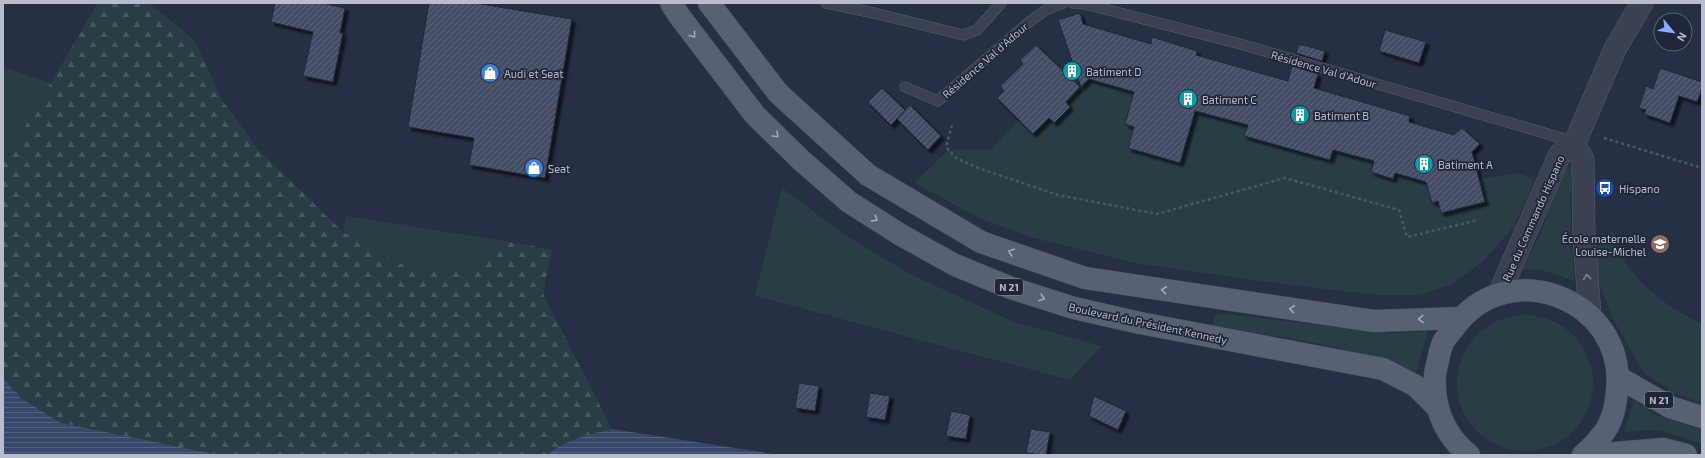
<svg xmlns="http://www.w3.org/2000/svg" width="1705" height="458" viewBox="0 0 1705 458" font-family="'Exo 2',sans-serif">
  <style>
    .green { fill: #283e44 }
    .forest { fill: url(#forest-firs) }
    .water { fill: url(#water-rules) }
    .building { fill: url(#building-hatch); stroke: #21283a; filter: url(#shadow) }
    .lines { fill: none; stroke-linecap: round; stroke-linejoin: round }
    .service-casing { stroke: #585f70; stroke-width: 11 }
    .tertiary-casing { stroke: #585f70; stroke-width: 23 }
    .primary-casing { stroke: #444a5c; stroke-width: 23 }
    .path { stroke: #465b61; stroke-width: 2.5; stroke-dasharray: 3 3; stroke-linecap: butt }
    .service { stroke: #3a4153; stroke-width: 10 }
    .tertiary { stroke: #3a4153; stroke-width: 22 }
    .primary { stroke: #586073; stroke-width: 22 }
    .oneway { stroke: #a4aabb }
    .oneway2 { stroke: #7f8596 }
    .labels { text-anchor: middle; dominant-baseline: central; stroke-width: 3.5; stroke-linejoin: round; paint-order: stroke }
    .shield { fill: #1f2638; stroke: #8990a0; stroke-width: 1 }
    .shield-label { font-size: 10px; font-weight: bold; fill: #b7bdcd }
    .street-label { font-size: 11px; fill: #b7bdcd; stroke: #1f2638 }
    .poi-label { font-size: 11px; fill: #b7bdcd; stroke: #1f2638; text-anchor: start }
  </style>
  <defs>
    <pattern id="forest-firs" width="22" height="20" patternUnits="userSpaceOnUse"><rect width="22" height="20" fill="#283e44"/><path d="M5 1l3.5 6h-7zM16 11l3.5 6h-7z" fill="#45585e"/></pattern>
    <pattern id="water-rules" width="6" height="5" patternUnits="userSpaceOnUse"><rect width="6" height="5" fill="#38486b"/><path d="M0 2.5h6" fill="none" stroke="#53607f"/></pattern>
    <pattern id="building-hatch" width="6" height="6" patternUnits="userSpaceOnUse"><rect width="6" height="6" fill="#444e65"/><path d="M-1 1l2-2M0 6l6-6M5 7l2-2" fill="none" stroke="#5d667a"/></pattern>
    <filter id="shadow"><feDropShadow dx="3.5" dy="3.5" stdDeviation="1" flood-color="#0009"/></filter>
  </defs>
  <rect width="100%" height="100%" fill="#262f43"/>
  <g class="green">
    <polygon points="3,67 51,83 3,164"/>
    <polygon points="1089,79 1122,88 1144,83 1125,124 1134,127 1128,148 1180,163 1187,140 1190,108 1248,124 1245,137 1267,143 1269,136 1296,144 1294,151 1330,160 1333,150 1374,161 1371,172 1393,179 1395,173 1426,182 1432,203 1438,201 1441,213 1484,202 1479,179 1518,173 1535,180 1513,228 1482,262 1452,284 1420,295 1376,295 1260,281 1134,263 1034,238 981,219 914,183 948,150 990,150 1019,120 1033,134 1049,118 1054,123 1070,107 1066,102"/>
    <path d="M 1563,166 L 1572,167 L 1570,202 L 1574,281 C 1556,274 1542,269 1523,269 L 1541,233 Z"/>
    <polygon points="782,188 845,235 908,273 1014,322 1102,346 1070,380 755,296"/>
    <polygon points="346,216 505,241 471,269 436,272 402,264 343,232"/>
    <path d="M 1612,230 C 1616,239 1618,250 1623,259 C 1641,288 1671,309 1702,324 L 1702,403 L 1675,394 L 1644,373 L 1615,323 L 1597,278 L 1595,248 Z"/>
    <path d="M 1216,313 L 1389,333 L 1428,331 L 1416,373 C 1352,345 1281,338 1212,325 Z"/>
    <circle cx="1525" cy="383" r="68"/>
    <polygon points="1634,400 1655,415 1702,429 1702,444 1663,431 1648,430 1624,432"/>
  </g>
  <path class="forest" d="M 98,3 L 149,3 L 195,41 L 222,100 L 258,149 L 343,232 L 402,264 L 436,272 L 471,269 L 505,241 L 552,250 L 543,294 L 612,429 C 590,434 565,440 547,455 L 219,455 L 61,423 L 19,397 L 3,378 L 3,164 Z"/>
  <g class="water">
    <polygon points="3,378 19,397 61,423 219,455 3,455"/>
    <path d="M 612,429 L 773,454 L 781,455 L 547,455 C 565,440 590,434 612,429 Z"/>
  </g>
  <g class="building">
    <polygon points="275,3 322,3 345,8 340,33 343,33 333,82 303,76 313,32 271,22"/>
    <polygon points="429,3 475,3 572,19 545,178 469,165 474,138 408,127"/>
    <polygon points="1080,13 1083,24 1151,44 1152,37 1197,51 1196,55 1288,81 1292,66 1318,74 1314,88 1410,116 1409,122 1454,135 1462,128 1480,144 1472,152 1485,202 1441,213 1438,201 1432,203 1426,182 1395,173 1393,179 1371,172 1374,161 1333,150 1330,160 1244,136 1248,125 1195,111 1180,163 1128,148 1134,127 1125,124 1134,92 1089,79 1081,87 1058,20"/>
    <polygon points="1385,30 1426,42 1419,63 1379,51"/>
    <polygon points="1299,44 1325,51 1322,61 1296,53"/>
    <polygon points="1036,45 1080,87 1066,102 1070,107 1054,123 1049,118 1033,134 997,98 1004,91 1000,86 1023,64 1020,60"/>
    <polygon points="1660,68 1702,82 1702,89 1697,102 1679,96 1670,123 1644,114 1646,110 1639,108 1646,86 1653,89"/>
    <polygon points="882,88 905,110 891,125 868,102"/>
    <polygon points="910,105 941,136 928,150 897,119"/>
    <polygon points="799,383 819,386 815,411 795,408"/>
    <polygon points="870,393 890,396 885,420 866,417"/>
    <polygon points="1094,396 1126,411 1118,430 1089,416"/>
    <polygon points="951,411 970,415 966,439 946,436"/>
    <polygon points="1031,429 1050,432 1046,455 1026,453"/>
  </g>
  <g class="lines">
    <defs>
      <g id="service">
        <polyline points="826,3 874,13 963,35 977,30 1001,3"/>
        <polyline points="1072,3 1085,4 1244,45 1575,142"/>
        <polyline points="905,87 938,101 1029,22 1046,10 1063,3"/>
      </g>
      <g id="tertiary">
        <polyline points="1573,147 1579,153 1583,160 1584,238 1590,316"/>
        <polyline points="1499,294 1559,156 1564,150 1573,147 1615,49 1642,3"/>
      </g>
      <g id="primary">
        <polyline points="671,3 680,17 755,115 802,161 849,202 901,235 955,265 1011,288 1074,308 1140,323 1383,369 1416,386 1437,407"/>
        <polyline points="709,3 778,93 868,175 981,242 1085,278 1374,321 1460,318"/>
        <polyline points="1618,377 1670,407 1702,417"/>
        <path d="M 1469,455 C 1448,438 1437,416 1435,390 C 1435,383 1434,376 1436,369 C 1438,361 1439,353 1442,345 C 1444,339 1450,333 1454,328 C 1506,253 1627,299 1617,390 C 1616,405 1612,423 1602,435 C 1597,442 1590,449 1583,455"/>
        <polyline points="1591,455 1663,449 1686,455"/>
      </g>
    </defs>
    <use href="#service" class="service-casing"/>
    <use href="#tertiary" class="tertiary-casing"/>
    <use href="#primary" class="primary-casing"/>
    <g class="path">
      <polyline points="952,125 946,147 957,159 981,169 1058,195 1157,214 1285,178 1399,210 1407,237 1478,220"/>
      <polyline points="1604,138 1702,168"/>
    </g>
    <use href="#service" class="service"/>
    <use href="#tertiary" class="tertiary"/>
    <use href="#primary" class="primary"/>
  </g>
  <defs><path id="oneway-chevron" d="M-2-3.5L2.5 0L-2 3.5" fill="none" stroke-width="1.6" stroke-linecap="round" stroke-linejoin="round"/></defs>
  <g class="oneway">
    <use href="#oneway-chevron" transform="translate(693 35) rotate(52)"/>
    <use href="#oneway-chevron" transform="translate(776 135) rotate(45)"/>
    <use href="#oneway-chevron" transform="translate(875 219) rotate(32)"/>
    <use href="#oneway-chevron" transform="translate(1011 252) rotate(-161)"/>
    <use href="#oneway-chevron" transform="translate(1164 290) rotate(-172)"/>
    <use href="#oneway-chevron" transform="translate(1042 298) rotate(18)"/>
    <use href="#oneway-chevron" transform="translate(1292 309) rotate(-172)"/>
    <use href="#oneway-chevron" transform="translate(1421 319) rotate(179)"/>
  </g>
  <use class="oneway2" href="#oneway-chevron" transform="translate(1587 277) rotate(-94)"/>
  <defs>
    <symbol id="building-disc" viewBox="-11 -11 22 22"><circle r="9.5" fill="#0f9aa8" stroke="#1f2638"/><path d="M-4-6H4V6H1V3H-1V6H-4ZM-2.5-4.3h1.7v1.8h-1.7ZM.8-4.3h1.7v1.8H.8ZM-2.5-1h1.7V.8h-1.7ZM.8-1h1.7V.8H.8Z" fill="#fff"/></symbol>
    <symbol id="shop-disc" viewBox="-11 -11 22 22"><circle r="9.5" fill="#3f7fe0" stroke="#1f2638"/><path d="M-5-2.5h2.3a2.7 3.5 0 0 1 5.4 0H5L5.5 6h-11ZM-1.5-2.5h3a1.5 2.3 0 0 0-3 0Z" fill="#fff"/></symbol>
    <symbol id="bus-disc" viewBox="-11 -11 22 22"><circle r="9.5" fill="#1a4fb4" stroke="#1f2638"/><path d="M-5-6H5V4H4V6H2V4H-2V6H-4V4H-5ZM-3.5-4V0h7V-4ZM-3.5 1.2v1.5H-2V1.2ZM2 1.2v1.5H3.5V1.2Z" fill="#fff"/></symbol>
    <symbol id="school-disc" viewBox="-11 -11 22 22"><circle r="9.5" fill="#8d6e63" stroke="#1f2638"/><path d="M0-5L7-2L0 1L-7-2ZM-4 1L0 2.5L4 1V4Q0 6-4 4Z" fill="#fff"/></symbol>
  </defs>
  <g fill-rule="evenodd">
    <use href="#building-disc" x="1061" y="60" width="22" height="22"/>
    <use href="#shop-disc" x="479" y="62" width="22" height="22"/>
    <use href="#building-disc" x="1177" y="88" width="22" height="22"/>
    <use href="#building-disc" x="1289" y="104" width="22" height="22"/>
    <use href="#building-disc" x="1413" y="153" width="22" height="22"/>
    <use href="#shop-disc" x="523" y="157" width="22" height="22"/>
    <use href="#bus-disc" x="1594" y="177" width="22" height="22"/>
    <use href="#school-disc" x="1649" y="233" width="22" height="22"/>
  </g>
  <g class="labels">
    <g class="shield">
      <rect x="995" y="279" width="28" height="16" rx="3"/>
      <rect x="1645" y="392" width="28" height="16" rx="3"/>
    </g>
    <g class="shield-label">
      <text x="1009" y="287">N 21</text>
      <text x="1659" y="400">N 21</text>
    </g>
    <g class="street-label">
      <text transform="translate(985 60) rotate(-41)">Résidence Val d'Adour</text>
      <text transform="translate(1324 69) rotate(16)">Résidence Val d'Adour</text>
      <text transform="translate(1533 218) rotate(-66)">Rue du Commando Hispano</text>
      <text transform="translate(1148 323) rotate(12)">Boulevard du Président Kennedy</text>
    </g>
    <g class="poi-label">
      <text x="1086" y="71">Batiment D</text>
      <text x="504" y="73">Audi et Seat</text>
      <text x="1202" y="99">Batiment C</text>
      <text x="1314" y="115">Batiment B</text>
      <text x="1438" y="164">Batiment A</text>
      <text x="548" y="168">Seat</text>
      <text x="1619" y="188">Hispano</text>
      <text x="1646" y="238" text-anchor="end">École maternelle<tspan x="1646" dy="13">Louise-Michel</tspan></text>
    </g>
  </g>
  <rect width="1705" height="458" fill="none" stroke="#b7bdcd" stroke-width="8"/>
  <g transform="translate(1673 32) rotate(119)"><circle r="19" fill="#1f2638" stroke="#5c6274"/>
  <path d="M0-3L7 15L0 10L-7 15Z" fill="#8dabfc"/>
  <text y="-6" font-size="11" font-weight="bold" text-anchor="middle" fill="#b7bdcd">N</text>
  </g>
</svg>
